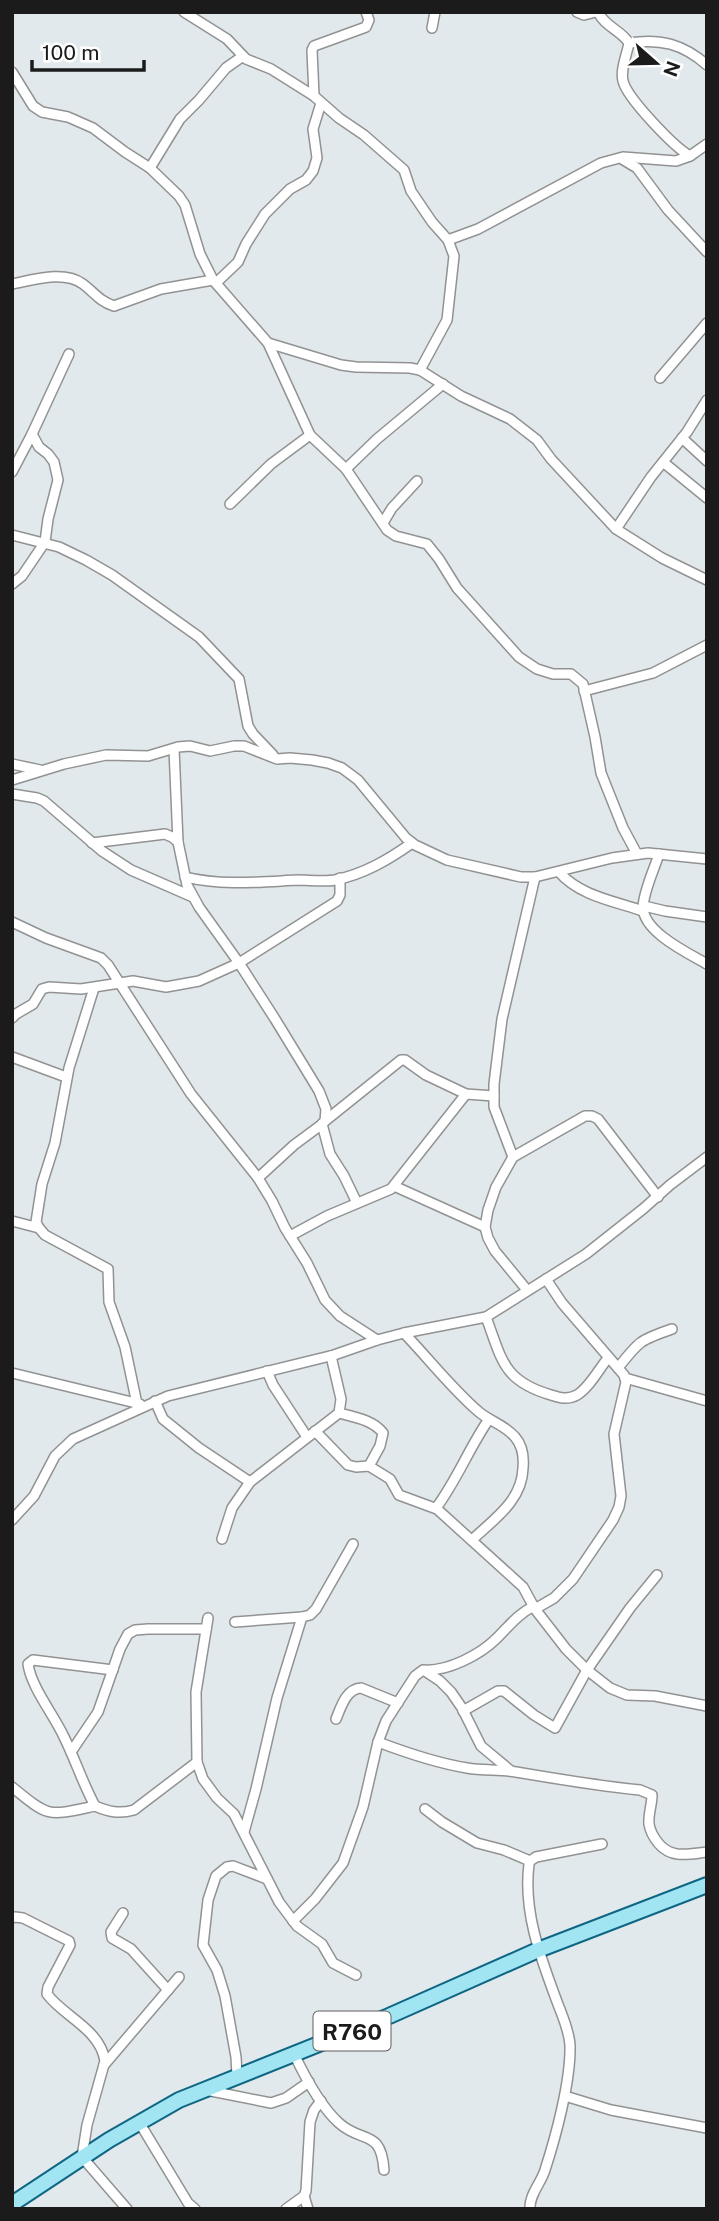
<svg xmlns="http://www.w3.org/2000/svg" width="719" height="2221" viewBox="0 0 719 2221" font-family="'Public Sans',sans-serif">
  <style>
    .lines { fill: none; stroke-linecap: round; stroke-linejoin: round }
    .minor-casing { stroke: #929292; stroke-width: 12 }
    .primary-casing { stroke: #0f6684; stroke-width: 18 }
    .minor { stroke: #fff; stroke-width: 9 }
    .primary { stroke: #a1e5f2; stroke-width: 14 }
    .labels { text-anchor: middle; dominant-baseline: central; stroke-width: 6; stroke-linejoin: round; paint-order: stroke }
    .shield { fill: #fff; stroke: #5f5f5f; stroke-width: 2 }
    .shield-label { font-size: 23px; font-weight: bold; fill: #1b1b1b }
  </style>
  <rect width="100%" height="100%" fill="#e2e9ec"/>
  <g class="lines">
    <defs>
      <g id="minor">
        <polyline points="184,12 227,39 246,59 271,69 314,96 339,118 364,135 404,170 411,191 432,222 448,240 454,256 447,320 420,370"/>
        <polyline points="577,12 584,15 596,12"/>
        <path d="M 598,12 C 605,27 621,30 629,43 C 627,54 620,70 623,81 C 627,98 674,147 690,156"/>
        <polyline points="432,28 435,12"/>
        <path d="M 629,43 C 660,38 683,44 707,65"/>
        <polyline points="12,72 33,106 42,112 68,117 93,128 125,152 150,168 179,196 185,205 200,254 213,280 268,343 310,435 346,469 387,530 396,536 427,544 439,559 457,588 519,657 537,669 553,674 571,674 583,684 595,737 601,773 623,828 637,854"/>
        <polyline points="314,96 312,50 314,46 366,27 369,20 366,12"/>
        <polyline points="622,159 637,168 668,210 707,252"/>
        <polyline points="150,168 180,119 199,100 226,68 243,56"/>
        <polyline points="448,240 478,229 601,163 623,157 676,161 690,156 707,144"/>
        <polyline points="216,283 238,262 246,244 265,214 290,189 306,180 313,171 317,158 313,129 321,103"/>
        <path d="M 12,284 C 33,280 64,270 83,284 C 95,293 99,301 114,306 L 161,289 L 213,280"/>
        <polyline points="268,343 341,365 356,367 410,368 420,370 461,396 510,419 537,440 551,459 616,529 662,558 707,580"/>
        <polyline points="660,378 707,323"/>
        <polyline points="682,438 707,461"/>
        <polyline points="663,462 707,498"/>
        <polyline points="346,469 377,439 443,384"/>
        <polyline points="12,472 32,434 69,354"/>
        <polyline points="230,504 271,464 310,435"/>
        <polyline points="383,523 392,508 417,481"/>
        <polyline points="616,529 651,477 687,432 707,400"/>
        <polyline points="12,535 59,547 86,560 112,575 199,637 239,679 248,726 253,734 273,755"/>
        <polyline points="12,584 22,576 45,542 48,519 58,480 54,462 48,454 39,447 32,434"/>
        <polyline points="584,691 653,673 707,645"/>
        <polyline points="174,749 178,842 187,885 199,907 239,963 275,1019 319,1091 326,1109 325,1121 321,1125 294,1145 258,1178"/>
        <polyline points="12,764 40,770"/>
        <polyline points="12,780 64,764 106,755 148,756 178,747 190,746 210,751 234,746 244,746 277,759 290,758 312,760 328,763 342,768 358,780 406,838 415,845 447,860 521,877 535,877 612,858 648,853 707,859"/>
        <polyline points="12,794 37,798 44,801 102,851 131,870 193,897"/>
        <polyline points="92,843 165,834 172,837 178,842"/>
        <path d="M 659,854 C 654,870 644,890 643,907 C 643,932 688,953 707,964"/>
        <path d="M 559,872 C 580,896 614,901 643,911"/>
        <path d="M 185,877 C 222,886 259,882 297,880 C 309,880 324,882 335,880 C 364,874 388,860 412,843"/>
        <polyline points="644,906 665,911 707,917"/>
        <polyline points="12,922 46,938 101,958 108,965 191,1094 258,1178 272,1201 285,1228 307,1263 325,1300 340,1316 377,1340"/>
        <polyline points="94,988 69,1068 55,1143 42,1184 36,1222 39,1228 45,1235 108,1269 109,1302 125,1347 137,1404"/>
        <polyline points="12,1018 16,1014 33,1004 42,989 49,987 81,989 133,981 166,987 199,981 239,963 337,901 340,895 340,878"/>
        <polyline points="12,1057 66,1077"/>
        <polyline points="325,1121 401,1060 405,1060 426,1075 466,1094 494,1096"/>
        <polyline points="322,1124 330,1154 344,1176 357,1203"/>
        <polyline points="513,1157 494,1107 494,1084 502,1019 535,877"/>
        <polyline points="394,1186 485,1227"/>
        <polyline points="12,1221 39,1228"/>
        <polyline points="290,1236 327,1216 391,1189 466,1094"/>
        <polyline points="527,1290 495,1251 488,1238 485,1227 488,1210 496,1187 513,1157 585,1116 592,1116 598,1119 658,1197"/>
        <path d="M 486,1317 C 502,1360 503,1381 551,1395 C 560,1398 568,1400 577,1395 C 589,1388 599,1369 608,1358"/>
        <path d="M 404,1333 C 429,1359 452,1389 479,1412 C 491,1422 505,1425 515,1437 C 522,1445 524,1457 523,1468 C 522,1501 494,1519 472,1540"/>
        <path d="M 618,1368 C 639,1341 640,1340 672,1329"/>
        <polyline points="267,1371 273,1385 307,1437"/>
        <polyline points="12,1373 140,1404"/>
        <polyline points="625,1378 707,1401"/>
        <polyline points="155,1401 163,1419 199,1448 250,1482"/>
        <path d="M 339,1413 C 354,1417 373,1420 383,1433 L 380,1446 L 369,1466"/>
        <polyline points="315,1431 348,1465 356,1467 369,1466 390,1479 399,1495 437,1509 523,1587 535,1609 566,1649 587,1670 610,1688 627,1695 655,1696 707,1706"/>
        <path d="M 436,1508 C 457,1480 469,1448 489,1419"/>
        <polyline points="12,1520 34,1496 55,1456 73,1439 168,1396 334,1355 377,1340 404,1333 486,1317 586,1254 643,1209 670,1185 707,1157"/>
        <polyline points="222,1539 232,1508 250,1482 339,1413 341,1399 331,1356"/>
        <polyline points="535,1609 554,1598 573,1579 613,1520 619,1507 621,1496 614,1434 626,1382 624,1375 562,1303 546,1279"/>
        <polyline points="208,1618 196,1692 197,1762 203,1779 217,1798 234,1814 279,1902 297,1926 322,1944 333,1963 356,1975"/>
        <polyline points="235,1622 302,1617 310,1615 316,1609 353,1544"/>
        <path d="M 113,1670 L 33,1660 L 28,1664 C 31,1687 54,1715 64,1737 C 75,1759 83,1784 95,1806 C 109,1812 119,1814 134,1810 L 197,1762"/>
        <polyline points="425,1671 440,1681 451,1692 462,1708 481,1746 511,1771"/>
        <polyline points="463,1711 498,1691 504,1691 534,1715 555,1728 587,1670 630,1608 657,1575"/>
        <path d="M 336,1719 C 341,1707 346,1689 361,1688 L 398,1703"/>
        <path d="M 378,1742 C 407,1753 436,1763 467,1768 C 483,1771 500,1769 516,1772 C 557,1779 598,1786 640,1790 L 652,1795 C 652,1805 648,1814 649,1824 C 650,1831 654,1838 659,1844 C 672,1859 689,1854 707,1852"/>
        <polyline points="71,1752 98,1712 120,1649 128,1634 135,1630 148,1629 206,1629"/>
        <path d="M 12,1787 C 50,1818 47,1816 95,1806"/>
        <polyline points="425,1809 442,1822 477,1843 504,1850 530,1861"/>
        <polyline points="244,1832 256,1789 277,1698 302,1617"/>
        <polyline points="123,1913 111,1932 112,1938 131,1949 168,1990"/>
        <path d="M 12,1918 L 15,1917 L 23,1918 L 69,1941 L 70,1945 L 48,1987 L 47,1994 C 64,2017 100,2029 105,2061 L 87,2125 L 82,2157 L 127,2209"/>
        <path d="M 293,1921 L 315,1899 L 343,1863 L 363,1807 L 378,1742 L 386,1721 L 415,1676 L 423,1670 C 447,1672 480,1655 497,1638 C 509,1626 518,1614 534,1606"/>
        <path d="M 294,2054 C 305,2077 320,2106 339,2123 C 362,2144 381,2128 384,2170"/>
        <polyline points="104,2065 179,1977"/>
        <polyline points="237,2076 236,2057 225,1996 217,1970 203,1945 208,1900 216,1876 227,1867 233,1866 267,1879"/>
        <polyline points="206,2090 271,2103 286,2098 309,2082"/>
        <polyline points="565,2096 611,2110 707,2128"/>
        <polyline points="139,2122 188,2203 195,2209"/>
        <polyline points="304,2196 308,2209"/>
        <polyline points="286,2209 304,2196 306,2191 310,2122 314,2110 321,2101"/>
        <path d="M 530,2209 C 529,2195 541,2183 545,2170 C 556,2136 571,2080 570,2045 C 569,2029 561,2013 556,1999 C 540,1956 523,1911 529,1864 L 530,1861 L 536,1857 L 602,1844"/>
      </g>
      <polyline id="primary" points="12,2204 109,2140 179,2100 389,2016 538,1950 707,1885"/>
    </defs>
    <use href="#minor" class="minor-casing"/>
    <use href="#primary" class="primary-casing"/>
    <use href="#minor" class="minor"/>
    <use href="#primary" class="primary"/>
  </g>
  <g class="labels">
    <rect class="shield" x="313.5" y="2011.5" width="77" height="39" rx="5"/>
    <g class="shield-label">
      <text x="352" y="2031">R760</text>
    </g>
  </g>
  <rect width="719" height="2221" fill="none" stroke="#1b1b1b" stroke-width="28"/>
  <g transform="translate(656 63) rotate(110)" stroke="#ffffff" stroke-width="5" paint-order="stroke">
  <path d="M0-5L12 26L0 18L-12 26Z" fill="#1b1b1b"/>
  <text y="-10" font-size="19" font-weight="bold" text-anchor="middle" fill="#1b1b1b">N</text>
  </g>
  <path d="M32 60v10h112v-10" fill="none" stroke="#1b1b1b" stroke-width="3.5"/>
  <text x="42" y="60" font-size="21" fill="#1b1b1b" stroke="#ffffff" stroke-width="5" paint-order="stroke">100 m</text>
</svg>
